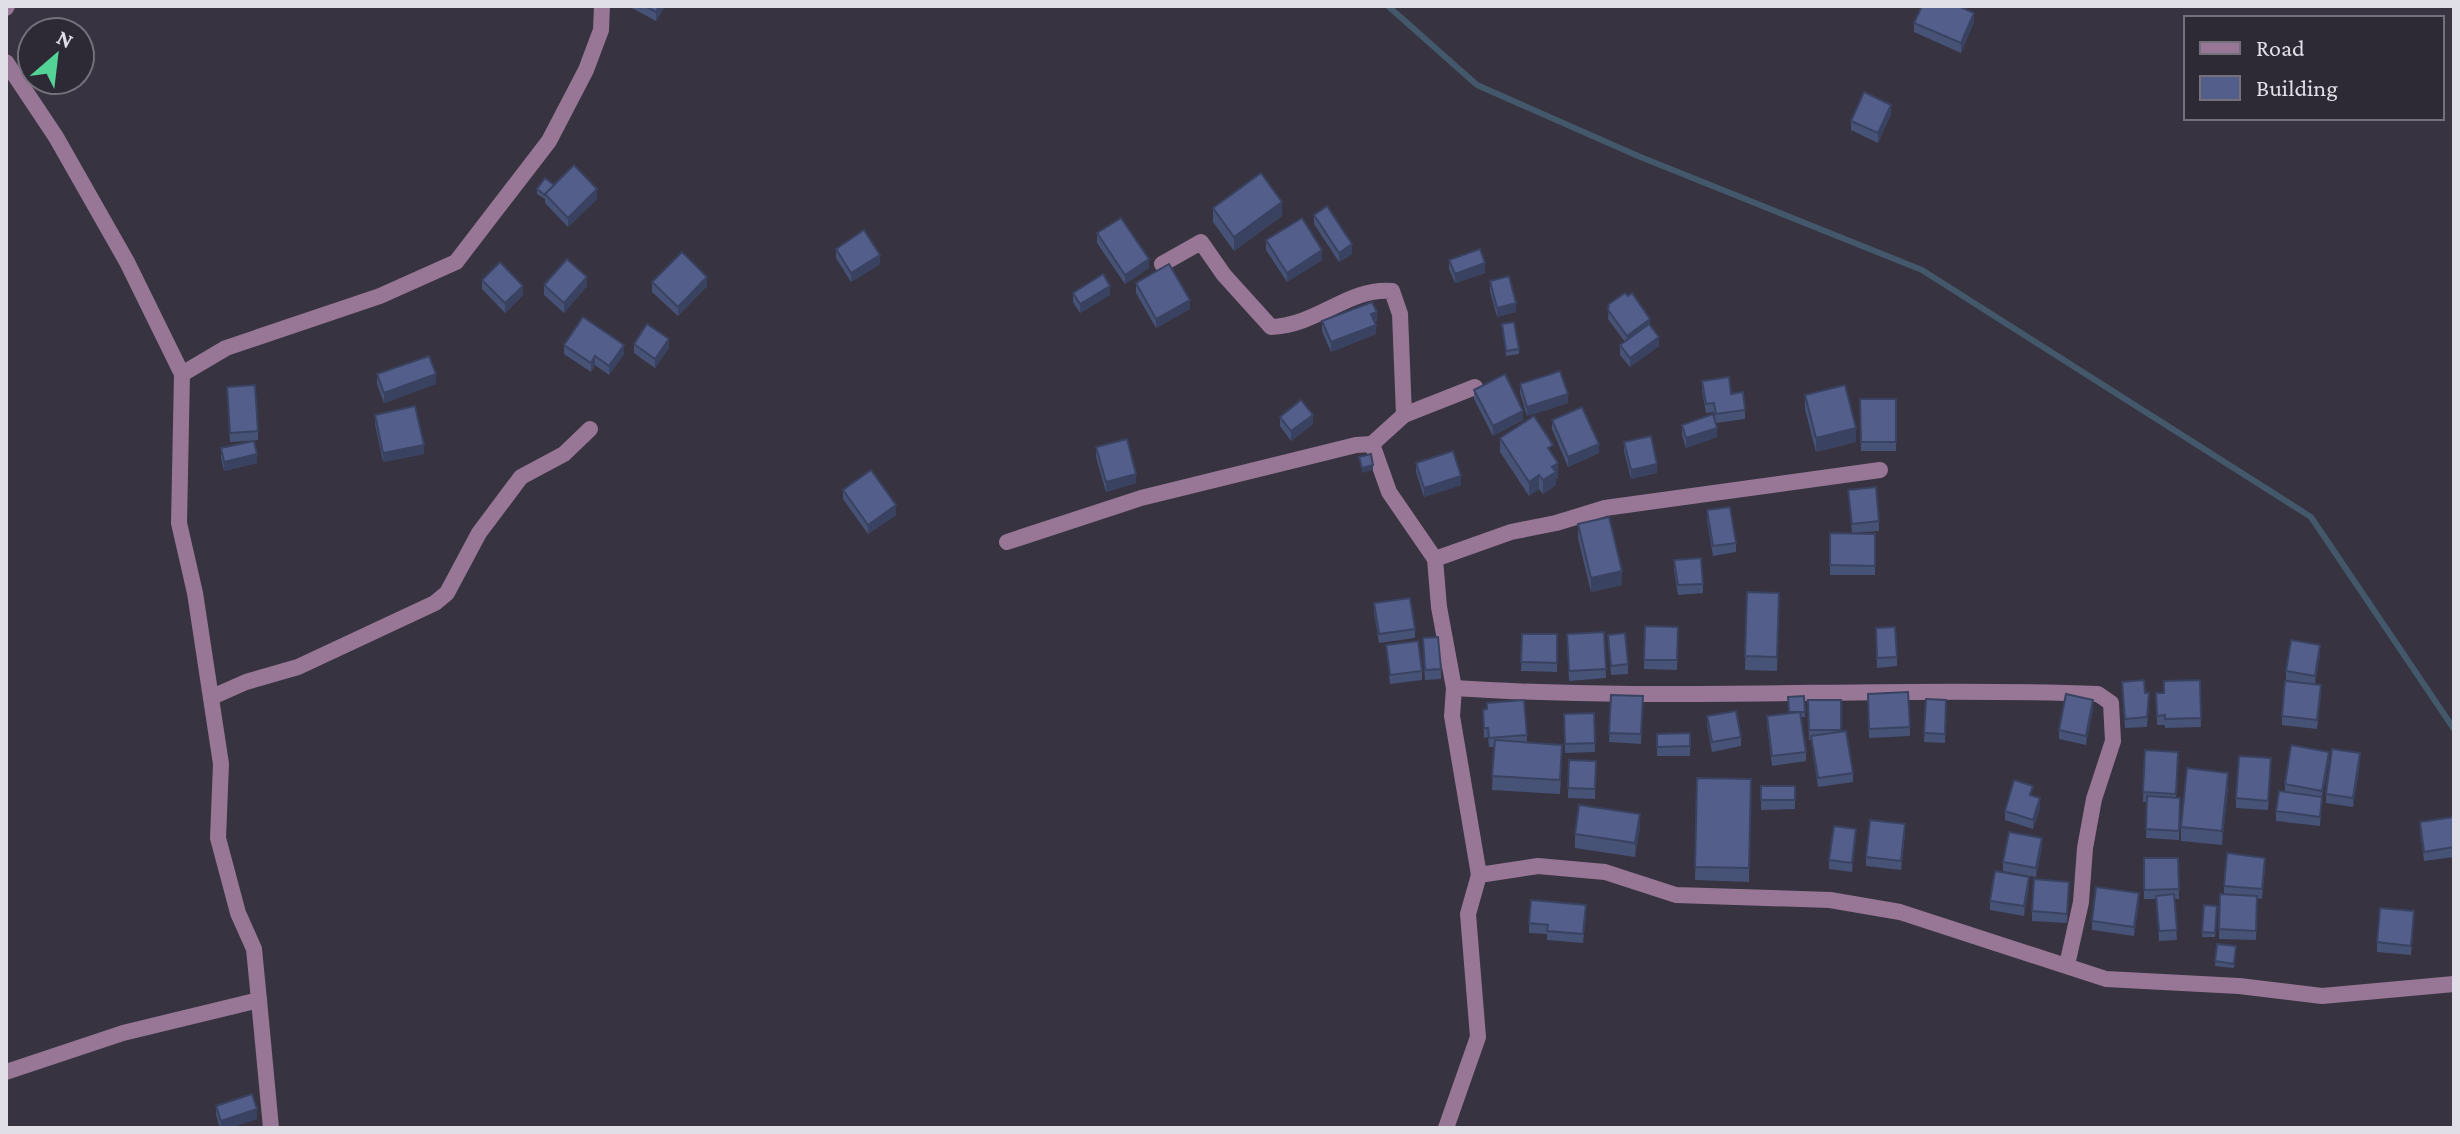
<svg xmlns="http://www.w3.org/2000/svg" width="2460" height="1134" viewBox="0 0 2460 1134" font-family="'Crimson Pro',serif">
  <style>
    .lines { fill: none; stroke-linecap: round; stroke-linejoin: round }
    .stream { stroke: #43586a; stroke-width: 6 }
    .minor { stroke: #977795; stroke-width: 16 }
    .wall { fill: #475277 }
    .shaded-wall { fill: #3a4261 }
    .building { fill: #535f8a; stroke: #3a4261; stroke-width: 2 }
  </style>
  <rect width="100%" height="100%" fill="#373340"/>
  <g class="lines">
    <polyline class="stream" points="1388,6 1477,85 1638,156 1922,270 2311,517 2454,729"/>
    <g class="minor">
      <polyline points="6,8 7,6"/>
      <polyline points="6,62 56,137 127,262 182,374 179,523 195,593 221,764 218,838 238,913 254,949 259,1000"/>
      <path d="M 1162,264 L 1201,242 L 1224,275 L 1271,327 C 1319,325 1348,287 1392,291 L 1400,314 L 1404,415"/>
      <polyline points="182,374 226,348 380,296 456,262 549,141 586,70 601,30 602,6"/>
      <polyline points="1007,542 1141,498 1356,445 1372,444"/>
      <polyline points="1435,559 1511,532 1556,523 1605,508 1880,470"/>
      <polyline points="1454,688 1439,607 1435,559 1389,492 1372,444 1404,415 1475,387"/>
      <polyline points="212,697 246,682 298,667 435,603 447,593 479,533 521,477 564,454 590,429"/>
      <path d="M 1479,875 L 1452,716 L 1454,688 C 1668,702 1883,686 2098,694 L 2111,703 L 2113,741 L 2094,799 L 2085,848 L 2081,902 L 2067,965"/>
      <polyline points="6,1072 123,1033 259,1000 271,1128"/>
      <polyline points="1446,1128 1478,1037 1468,914 1479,875 1538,866 1605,872 1676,895 1830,900 1900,912 2106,979 2239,986 2322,996 2454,984"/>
    </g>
  </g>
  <g class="wall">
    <polygon points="630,6 665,6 656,21 630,7"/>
    <polygon points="1974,22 1961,53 1914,32 1914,23"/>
    <polygon points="1891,114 1878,143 1851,130 1851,121"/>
    <polygon points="554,185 597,199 568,227 545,203 545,199 537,194 537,189"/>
    <polygon points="1213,208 1282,216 1234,251 1213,222"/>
    <polygon points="1314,215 1352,254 1339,262 1314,224"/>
    <polygon points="1097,233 1149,268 1125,284 1097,243"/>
    <polygon points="1266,240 1322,260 1287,282 1266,250"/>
    <polygon points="836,249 880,264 851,282 836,258"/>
    <polygon points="1449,260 1485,273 1455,283 1449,269"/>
    <polygon points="482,280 523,295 505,313 482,289"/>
    <polygon points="1490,281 1516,312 1497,317 1490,291"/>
    <polygon points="652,282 707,286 678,316 652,292"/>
    <polygon points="1136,283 1190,309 1156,328 1136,293"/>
    <polygon points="544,285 587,286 564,313 544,295"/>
    <polygon points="1073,293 1110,295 1080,313 1073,302"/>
    <polygon points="1609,304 1650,326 1659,346 1630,367 1620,355 1620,345 1625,342 1608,319"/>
    <polygon points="1322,321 1377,321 1375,322 1376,334 1331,352 1322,331"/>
    <polygon points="1502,324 1519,349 1519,354 1506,356"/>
    <polygon points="634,344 669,348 655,368 634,353"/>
    <polygon points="564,345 624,354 609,375 595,365 591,372 564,354"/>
    <polygon points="377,374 436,384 384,403 377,384"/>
    <polygon points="1702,381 1731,394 1745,410 1745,419 1716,423 1714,412 1706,413 1702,391"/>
    <polygon points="1520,384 1568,403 1527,416 1520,393"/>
    <polygon points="227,387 258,431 258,440 230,442"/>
    <polygon points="1474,390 1523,420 1493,436 1474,399"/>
    <polygon points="1805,395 1856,442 1816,452 1805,409"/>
    <polygon points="1860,399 1896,399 1896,451 1861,451"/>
    <polygon points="375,415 424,454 383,462 375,424"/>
    <polygon points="1280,417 1313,424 1291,441 1280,426"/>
    <polygon points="1552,420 1599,453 1568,467 1552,429"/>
    <polygon points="1682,425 1717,437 1686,448 1682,435"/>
    <polygon points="1500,438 1553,456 1558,477 1556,479 1556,485 1543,494 1539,489 1529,496 1500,452"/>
    <polygon points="1624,442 1657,473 1631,479 1624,451"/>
    <polygon points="1096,447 1136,483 1106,492 1096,457"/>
    <polygon points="221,448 257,463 224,471 221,458"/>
    <polygon points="1416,463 1461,485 1424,497 1416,472"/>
    <polygon points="843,490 896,515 868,534 843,499"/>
    <polygon points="1848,490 1879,521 1879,531 1852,533"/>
    <polygon points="1707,510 1736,543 1736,552 1713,556 1707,520"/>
    <polygon points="1578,524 1622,585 1591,592 1578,538"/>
    <polygon points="1830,533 1875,534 1875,575 1830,575"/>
    <polygon points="1674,560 1703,584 1703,593 1678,595 1674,570"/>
    <polygon points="1747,592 1779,593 1777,671 1745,670"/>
    <polygon points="1374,603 1415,629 1415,638 1379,643 1374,612"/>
    <polygon points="1645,626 1678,627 1677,670 1644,669"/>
    <polygon points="1604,632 1606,678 1569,681 1567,643"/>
    <polygon points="1522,634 1557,634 1557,672 1521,671"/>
    <polygon points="1608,635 1628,664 1628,674 1611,675"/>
    <polygon points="1876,638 1897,657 1897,666 1877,668"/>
    <polygon points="1386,645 1422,671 1422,680 1390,684"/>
    <polygon points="1423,647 1441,669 1441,679 1425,680"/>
    <polygon points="2320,654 2315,684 2321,694 2317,729 2282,725 2282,716 2298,682 2286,680 2286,671"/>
    <polygon points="2200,680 2201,727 2165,728 2165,725 2157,725 2156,693 2164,693"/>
    <polygon points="2122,691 2145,693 2149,702 2147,727 2125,728"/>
    <polygon points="1868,694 1910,727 1910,736 1869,738"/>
    <polygon points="1611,695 1643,696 1641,744 1609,742"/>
    <polygon points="1804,696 1805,717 1801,717 1806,752 1806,761 1772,766 1767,725 1767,716 1789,713"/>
    <polygon points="1926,699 1946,700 1945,743 1924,742"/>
    <polygon points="1808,700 1841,700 1841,732 1853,773 1853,782 1818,787 1811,740 1809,740"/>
    <polygon points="2093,709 2086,745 2059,739 2059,730"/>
    <polygon points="1483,710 1527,735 1527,742 1562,759 1560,794 1492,790 1494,747 1489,747 1488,737 1484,738"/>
    <polygon points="1594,713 1595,752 1565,753 1564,714"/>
    <polygon points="1707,716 1741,737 1741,746 1712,752 1707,725"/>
    <polygon points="1690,733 1690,756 1657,756 1657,734"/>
    <polygon points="2145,750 2178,752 2176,797 2180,798 2179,840 2146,838 2147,802 2143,802"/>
    <polygon points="1569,760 1596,761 1595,799 1568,798"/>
    <polygon points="2329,761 2322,798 2320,826 2276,821 2276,811 2285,792 2285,784"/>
    <polygon points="2360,762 2353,807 2326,803 2326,794"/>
    <polygon points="2271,767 2268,810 2236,808 2236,798"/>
    <polygon points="1697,778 1751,779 1749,882 1695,880"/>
    <polygon points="1761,786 1795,786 1795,809 1761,810"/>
    <polygon points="2228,787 2222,845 2181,841 2181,827"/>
    <polygon points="2033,796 2040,808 2033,829 2005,820 2005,811"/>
    <polygon points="2454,817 2454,857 2424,861 2420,831 2420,822"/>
    <polygon points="1640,827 1635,857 1575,848 1575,834"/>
    <polygon points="1905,834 1901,870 1866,866 1866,857"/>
    <polygon points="1856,838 1852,872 1829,869 1829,860"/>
    <polygon points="2042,847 2036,877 2003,871 2003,862"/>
    <polygon points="2144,858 2178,858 2179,899 2174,899 2177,940 2159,941 2156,899 2144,899"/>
    <polygon points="2265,867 2262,899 2257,898 2256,940 2219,939 2220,894 2224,894 2224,886"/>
    <polygon points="2029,886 2024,916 1990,910 1990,901"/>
    <polygon points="2069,891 2067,923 2032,921 2032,911"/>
    <polygon points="2139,902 2134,936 2092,930 2092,921"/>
    <polygon points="2204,905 2217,906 2215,937 2202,937"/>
    <polygon points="1586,914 1583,943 1547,940 1547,934 1529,933 1529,923"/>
    <polygon points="2414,920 2411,955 2377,952 2377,942"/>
    <polygon points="2217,944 2236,946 2234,968 2215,966"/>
    <polygon points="216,1106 257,1119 229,1128 220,1128 216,1115"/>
  </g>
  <g class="shaded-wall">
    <polygon points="659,6 665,6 656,21 656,12"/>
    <polygon points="1974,13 1974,22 1961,53 1961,43"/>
    <polygon points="1891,105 1891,114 1878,143 1878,133"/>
    <polygon points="597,189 597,199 568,227 568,218"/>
    <polygon points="1282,202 1282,216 1234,251 1234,237"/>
    <polygon points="1352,244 1352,254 1339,262 1339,253"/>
    <polygon points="1322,250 1322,260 1287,282 1287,273"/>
    <polygon points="880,255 880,264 851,282 851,273"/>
    <polygon points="1149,259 1149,268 1125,284 1125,275"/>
    <polygon points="1485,263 1485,273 1455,283 1455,274"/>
    <polygon points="587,277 587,286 564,313 564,303"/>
    <polygon points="707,277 707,286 678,316 678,307"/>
    <polygon points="523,286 523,295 505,313 505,303"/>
    <polygon points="1110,286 1110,295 1080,313 1080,304"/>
    <polygon points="1190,300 1190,309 1156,328 1156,319"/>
    <polygon points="1516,303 1516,312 1497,317 1497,308"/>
    <polygon points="1377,312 1377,321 1371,323 1371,314"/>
    <polygon points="1650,319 1650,329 1627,345 1627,336"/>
    <polygon points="1376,325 1376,334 1331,352 1331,342"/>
    <polygon points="1659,337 1659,346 1630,367 1630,358"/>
    <polygon points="669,339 669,348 655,368 655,359"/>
    <polygon points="624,345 624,354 609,375 609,366"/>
    <polygon points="595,356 595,365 591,372 591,363"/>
    <polygon points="436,374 436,384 384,403 384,393"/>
    <polygon points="1568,394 1568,403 1527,416 1527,407"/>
    <polygon points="1523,411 1523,420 1493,436 1493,426"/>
    <polygon points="1313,415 1313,424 1291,441 1291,431"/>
    <polygon points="1717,428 1717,437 1686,448 1686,438"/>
    <polygon points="1856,428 1856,442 1816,452 1816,438"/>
    <polygon points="1599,444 1599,453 1568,467 1568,457"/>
    <polygon points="424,445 424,454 383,462 383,453"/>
    <polygon points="257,454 257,463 224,471 224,462"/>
    <polygon points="1558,463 1558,477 1556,479 1556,485 1543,494 1543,480 1552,467"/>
    <polygon points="1657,464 1657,473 1631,479 1631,470"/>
    <polygon points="1373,465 1373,470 1362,473 1362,468"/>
    <polygon points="1136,474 1136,483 1106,492 1106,482"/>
    <polygon points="1539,475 1539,489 1529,496 1529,482"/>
    <polygon points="1461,476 1461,485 1424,497 1424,488"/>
    <polygon points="896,505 896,515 868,534 868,525"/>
    <polygon points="1622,571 1622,585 1591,592 1591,578"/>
    <polygon points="2320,645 2320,654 2315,685 2315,676"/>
    <polygon points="2093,700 2093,709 2086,745 2086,736"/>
    <polygon points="2329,752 2329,761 2322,798 2320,826 2322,791"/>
    <polygon points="2360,753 2360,762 2353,807 2353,798"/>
    <polygon points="2228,773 2228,787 2222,845 2222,831"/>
    <polygon points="2040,798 2040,808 2033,829 2033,820"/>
    <polygon points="1640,814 1640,827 1635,857 1635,843"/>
    <polygon points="1856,829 1856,838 1852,872 1852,863"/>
    <polygon points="2042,838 2042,847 2036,877 2036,868"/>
    <polygon points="2029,877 2029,886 2024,916 2024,906"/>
    <polygon points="2139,893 2139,902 2134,936 2134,927"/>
    <polygon points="257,1109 257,1119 229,1128 221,1128 221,1121"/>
  </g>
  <g class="building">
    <polygon points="645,6 659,6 656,12"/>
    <polygon points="1922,6 1958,6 1974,13 1961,43 1914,23"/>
    <polygon points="1864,92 1891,105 1878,133 1851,121"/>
    <polygon points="574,165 597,189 568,218 545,194"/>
    <polygon points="1261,173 1282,202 1234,237 1213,208"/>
    <polygon points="545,178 554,185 545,194 546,196 537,189"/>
    <polygon points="1327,206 1352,244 1339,253 1314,215"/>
    <polygon points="1121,218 1149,259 1125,275 1097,233"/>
    <polygon points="1302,218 1322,250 1287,273 1266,240"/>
    <polygon points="864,230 880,255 851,273 836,249"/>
    <polygon points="1480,249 1485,263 1455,274 1449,260"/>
    <polygon points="682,252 707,277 678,307 652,282"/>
    <polygon points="567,259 587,277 564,303 544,285"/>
    <polygon points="500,262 523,286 505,303 482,280"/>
    <polygon points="1169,264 1190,300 1156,319 1136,283"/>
    <polygon points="1103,274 1110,286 1080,304 1073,293"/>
    <polygon points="1509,276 1516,303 1497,308 1490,281"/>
    <polygon points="1625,293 1628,296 1632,293 1650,319 1627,336 1608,310 1609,304"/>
    <polygon points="1372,302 1377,312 1371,314 1376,325 1331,342 1322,321"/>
    <polygon points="583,317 624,345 609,366 595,356 591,363 564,345"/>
    <polygon points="1514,322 1519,349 1506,351 1502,324"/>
    <polygon points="647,324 669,339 655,359 634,344"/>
    <polygon points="1649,324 1659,337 1630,358 1620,345"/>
    <polygon points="429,356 436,374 384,393 377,374"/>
    <polygon points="1560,371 1568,394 1527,407 1520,384"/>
    <polygon points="1505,374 1523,411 1493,426 1474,390"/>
    <polygon points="1729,377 1731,394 1743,392 1745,410 1716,414 1714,403 1706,404 1702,381"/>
    <polygon points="255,385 258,431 230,433 227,387"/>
    <polygon points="1845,385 1856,428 1816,438 1805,395"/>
    <polygon points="1860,399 1896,399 1896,442 1861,442"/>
    <polygon points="1301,400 1313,415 1291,431 1280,417"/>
    <polygon points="415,406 424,445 383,453 375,415"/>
    <polygon points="1582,407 1599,444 1568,457 1552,420"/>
    <polygon points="1713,414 1717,428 1686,438 1682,425"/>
    <polygon points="1534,416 1553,445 1548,448 1558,463 1552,467 1556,472 1543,480 1539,475 1529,482 1500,438"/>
    <polygon points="1651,436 1657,464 1631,470 1624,442"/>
    <polygon points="1127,439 1136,474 1106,482 1096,447"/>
    <polygon points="254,441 257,454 224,462 221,448"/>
    <polygon points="1453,451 1461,476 1424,488 1416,463"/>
    <polygon points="1371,454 1373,465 1362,468 1359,457"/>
    <polygon points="871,470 896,505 868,525 843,490"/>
    <polygon points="1876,487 1879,521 1852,524 1848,490"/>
    <polygon points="1730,507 1736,543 1713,546 1707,510"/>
    <polygon points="1609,517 1622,571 1591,578 1578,524"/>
    <polygon points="1830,533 1875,534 1875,566 1830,565"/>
    <polygon points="1701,558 1703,584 1678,585 1674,560"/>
    <polygon points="1747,592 1779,593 1777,657 1745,656"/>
    <polygon points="1410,598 1415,629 1379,634 1374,603"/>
    <polygon points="1645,626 1678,627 1677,660 1644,660"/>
    <polygon points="1895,627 1897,657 1877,658 1876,628"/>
    <polygon points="1604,632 1606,669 1569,671 1567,634"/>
    <polygon points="1625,633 1628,664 1611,666 1608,635"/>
    <polygon points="1522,634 1557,634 1557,663 1521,662"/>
    <polygon points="1438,637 1441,669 1425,670 1423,638"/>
    <polygon points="2291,640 2320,645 2315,676 2286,671"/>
    <polygon points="1418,641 1422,671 1390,675 1386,645"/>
    <polygon points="2144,680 2145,693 2149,693 2147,717 2125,719 2122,682"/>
    <polygon points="2200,680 2201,718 2165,719 2165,715 2157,716 2156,693 2164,693 2164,681"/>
    <polygon points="2285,681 2321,685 2317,720 2282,716"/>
    <polygon points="1908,692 1910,727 1869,729 1868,694"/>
    <polygon points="2066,694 2093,700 2086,736 2059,730"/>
    <polygon points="1611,695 1643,696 1641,734 1609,733"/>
    <polygon points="1804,696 1805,712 1789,712 1788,697"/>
    <polygon points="1926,699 1946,700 1945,734 1924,733"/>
    <polygon points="1524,700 1527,735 1489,738 1488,728 1484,728 1483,710 1487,709 1487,703"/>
    <polygon points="1808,700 1841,700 1841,730 1809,730"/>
    <polygon points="1736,711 1741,737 1712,742 1707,716"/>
    <polygon points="1800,712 1806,752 1772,756 1767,716"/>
    <polygon points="1594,713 1595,743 1565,744 1564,714"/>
    <polygon points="1846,731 1853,773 1818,778 1811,736"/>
    <polygon points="1690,733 1690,746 1657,747 1657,734"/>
    <polygon points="1495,740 1562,745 1560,780 1492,776"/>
    <polygon points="2291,745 2329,752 2322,791 2285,784"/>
    <polygon points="2332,749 2360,753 2353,798 2326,794"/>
    <polygon points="2145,750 2178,752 2176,794 2143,792"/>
    <polygon points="2239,756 2271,758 2268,801 2236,798"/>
    <polygon points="1569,760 1596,761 1595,789 1568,788"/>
    <polygon points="2187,768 2228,773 2222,831 2181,827"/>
    <polygon points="1697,778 1751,779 1749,868 1695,867"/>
    <polygon points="2014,780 2033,786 2030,795 2040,798 2033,820 2005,811"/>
    <rect x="1761" y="786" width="34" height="14"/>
    <polygon points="2279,791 2322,797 2320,817 2276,811"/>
    <polygon points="2147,796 2180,798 2179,831 2146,829"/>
    <polygon points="1579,805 1640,814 1635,843 1575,834"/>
    <polygon points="2454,817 2454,847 2424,852 2420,822"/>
    <polygon points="1870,820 1905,824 1901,861 1866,857"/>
    <polygon points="1834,826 1856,829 1852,863 1829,860"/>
    <polygon points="2009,832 2042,838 2036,868 2003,862"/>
    <polygon points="2227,853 2265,858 2262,889 2224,886"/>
    <polygon points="2144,858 2178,858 2179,889 2144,890"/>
    <polygon points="1995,871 2029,877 2024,906 1990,901"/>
    <polygon points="2034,879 2069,882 2067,914 2032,911"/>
    <polygon points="2096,887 2139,893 2134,927 2092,921"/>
    <polygon points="2174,894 2177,930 2159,931 2156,896"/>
    <polygon points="2220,894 2257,896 2256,931 2219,929"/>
    <polygon points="1531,900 1586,905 1583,934 1547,931 1548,925 1529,923"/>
    <polygon points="2204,905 2217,906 2215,933 2202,932"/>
    <polygon points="2380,908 2414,911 2411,946 2377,942"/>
    <polygon points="2217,944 2236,946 2234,964 2215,961"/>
    <polygon points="252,1094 257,1109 221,1121 216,1106"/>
  </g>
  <rect width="2460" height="1134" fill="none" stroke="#e0dee6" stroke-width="16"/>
  <rect x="2184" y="16" width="260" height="104" fill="#2d2935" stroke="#75717c" stroke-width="2"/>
  <rect x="2200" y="42" width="40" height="12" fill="#977795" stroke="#75717c" stroke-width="2"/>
  <text x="2256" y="56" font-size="24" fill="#e0dee6">Road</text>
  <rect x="2200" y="76" width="40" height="24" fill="#535f8a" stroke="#75717c" stroke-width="2"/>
  <text x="2256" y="96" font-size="24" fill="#e0dee6">Building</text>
  <g transform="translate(56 56) rotate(28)"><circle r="38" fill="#2d2935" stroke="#75717c" stroke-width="2"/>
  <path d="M0-6L14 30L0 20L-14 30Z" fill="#53d396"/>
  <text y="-12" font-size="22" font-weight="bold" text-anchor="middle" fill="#e0dee6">N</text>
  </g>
</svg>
